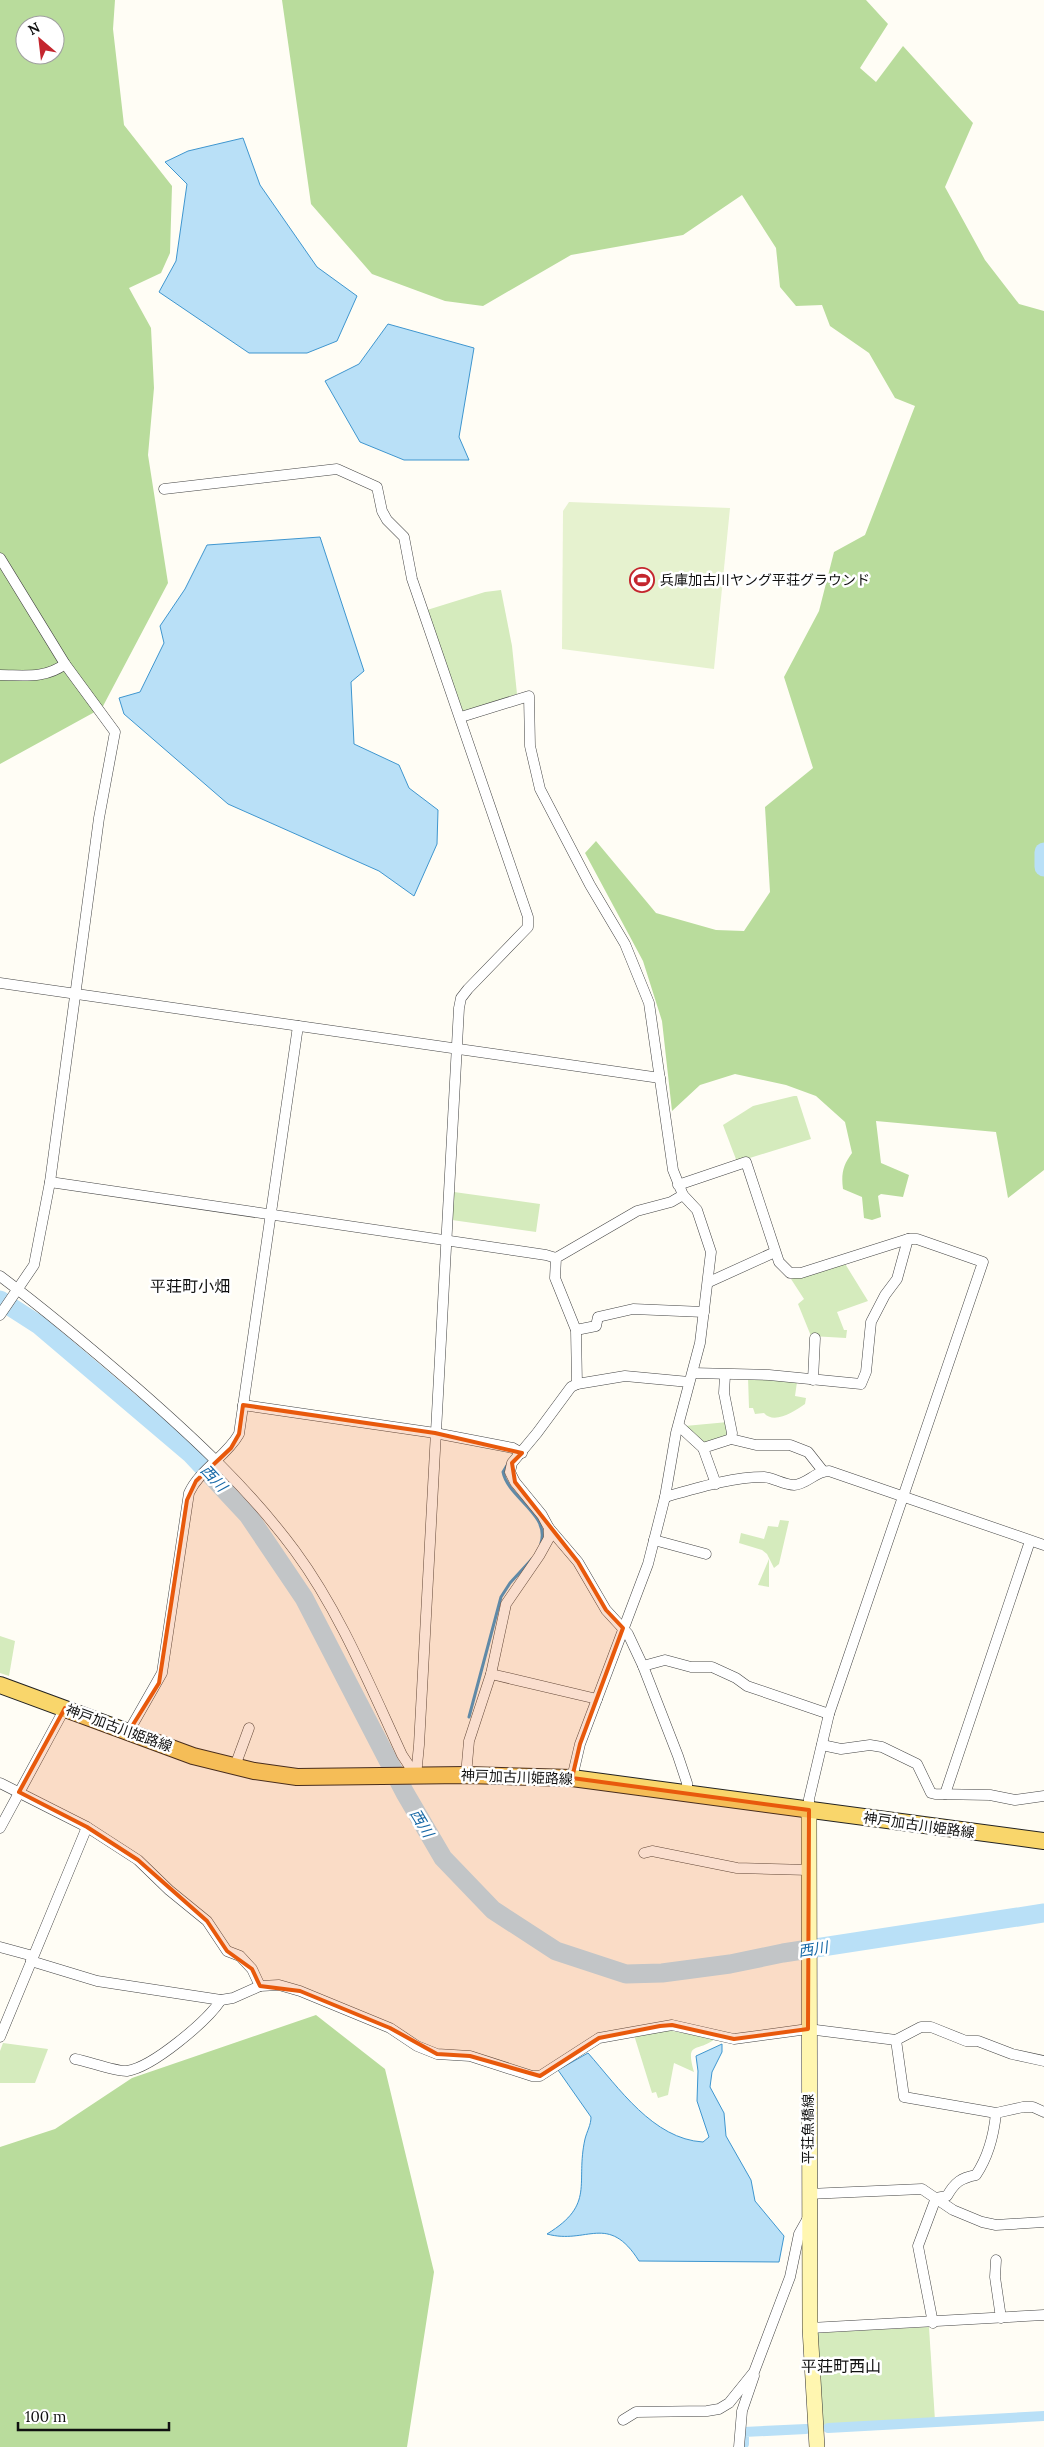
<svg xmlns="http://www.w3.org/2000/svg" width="1044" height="2447" viewBox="0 0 1044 2447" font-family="Lora,'Noto Sans JP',serif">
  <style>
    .green { fill: #d5ebbd }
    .forest { fill: #b9dc9c; fill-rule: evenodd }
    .pitch { fill: #e6f2cf }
    .water { fill: #b9e0f7; stroke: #3f96cf }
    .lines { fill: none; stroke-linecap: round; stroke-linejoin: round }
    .stream { stroke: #3f96cf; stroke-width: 3 }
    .canal { stroke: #b9e0f7; stroke-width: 10 }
    .river { stroke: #b9e0f7; stroke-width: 19 }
    .minor-casing { stroke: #444; stroke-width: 11 }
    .secondary-casing { stroke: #333; stroke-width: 16 }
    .primary-casing { stroke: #222; stroke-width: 18 }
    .minor { stroke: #fff; stroke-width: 10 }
    .secondary { stroke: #fff6b0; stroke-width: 15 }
    .primary { stroke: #f9d66b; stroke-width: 16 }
    .marked { fill: #e8590c; fill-opacity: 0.2; stroke: #e8590c; stroke-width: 4; stroke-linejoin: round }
    .labels { text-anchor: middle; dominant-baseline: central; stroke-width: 5; stroke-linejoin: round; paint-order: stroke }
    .poi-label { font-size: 14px; fill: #111; stroke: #fff; text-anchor: start }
    .street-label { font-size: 14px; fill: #111; stroke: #fff }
    .water-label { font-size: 15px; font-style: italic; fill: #1768a6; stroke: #fff }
    .quarter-label { font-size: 16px; fill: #111; stroke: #fff }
  </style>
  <rect width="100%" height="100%" fill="#fffdf5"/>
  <g class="green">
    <polygon points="501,590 512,646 517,694 463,712 427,610 485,592"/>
    <polygon points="794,1096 797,1096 811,1139 737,1162 723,1125 753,1106"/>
    <polygon points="454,1192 540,1204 536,1232 452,1220"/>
    <polygon points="844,1262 868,1301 837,1312 844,1330 847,1330 846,1338 811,1336 798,1304 804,1299 791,1279"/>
    <path d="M 748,1377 L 797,1382 L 795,1396 L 806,1398 L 805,1404 C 795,1411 774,1425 764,1413 L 755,1414 L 753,1408 L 749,1408 Z"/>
    <polygon points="728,1422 730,1436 704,1445 685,1426"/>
    <polygon points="780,1520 789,1521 779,1564 774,1568 767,1554 762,1550 739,1543 741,1533 764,1539 768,1526 778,1527"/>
    <polygon points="769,1559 769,1587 758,1585"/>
    <polygon points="0,1636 15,1641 9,1676 0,1673"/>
    <path d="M 667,2030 L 715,2039 C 697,2053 685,2040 694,2072 L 674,2063 L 668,2095 L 658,2098 L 656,2092 L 652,2093 L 634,2035 Z"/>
    <polygon points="3,2043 48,2049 35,2083 0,2083 0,2051"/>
    <polygon points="929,2327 935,2421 822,2425 814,2333"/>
  </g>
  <g class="forest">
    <path d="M 0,0 L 115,0 L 113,29 L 124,125 L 172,186 L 170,253 L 161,273 L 129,288 L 151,328 L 154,388 L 148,455 L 168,583 L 102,708 L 0,764 ZM 25,25 L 55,25 L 55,55 L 25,55 Z"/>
    <path d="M 282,0 L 866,0 L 888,24 L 860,68 L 876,82 L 903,46 L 973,123 L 945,187 L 985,260 L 1019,304 L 1044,311 L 1044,1170 L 1008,1198 L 996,1132 L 876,1121 L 881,1163 L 909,1175 L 903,1197 L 881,1194 L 878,1196 L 881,1217 L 872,1220 L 864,1218 L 862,1197 L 843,1189 C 841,1174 843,1165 852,1153 L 845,1122 L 816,1096 L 786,1085 L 735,1074 L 700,1085 L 672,1111 L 662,1021 L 643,961 L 585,853 L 596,841 L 656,913 L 716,930 L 744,931 L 770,892 L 765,807 L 813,768 L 784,677 L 819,611 L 834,552 L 865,535 L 915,406 L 895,398 L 869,353 L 830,326 L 822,305 L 796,306 L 780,287 L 776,248 L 742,195 L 683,235 L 571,255 L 483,306 L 445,301 L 372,274 L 311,204 Z"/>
    <polygon points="316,2015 385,2069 434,2272 407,2447 0,2447 0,2147 55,2129 132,2078"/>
  </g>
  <polygon class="pitch" points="569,502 730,508 714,669 562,649 563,511"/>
  <g class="water">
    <polygon points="243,138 260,185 317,267 357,296 337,341 307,353 249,353 159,292 176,261 187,184 165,162 188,151"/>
    <polygon points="388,324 474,348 459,437 469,460 404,460 360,442 325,381 359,364"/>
    <polygon points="320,537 364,671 351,682 354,744 399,765 409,788 438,810 437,844 414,896 379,871 228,804 124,714 119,698 140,692 164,643 160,626 185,589 207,545"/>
    <path d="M 722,2044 L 722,2052 L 712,2072 L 710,2087 L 724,2113 L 726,2136 L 751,2180 L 755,2201 L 784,2236 L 779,2262 L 639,2261 C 608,2212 587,2245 547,2234 C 596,2204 575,2184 585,2139 C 587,2131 591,2125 591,2117 L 558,2070 L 588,2053 C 619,2088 653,2139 703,2142 L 709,2137 L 697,2101 L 698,2071 L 696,2056 Z"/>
  </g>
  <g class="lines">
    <g class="stream">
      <path d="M 509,1462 L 503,1472 C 508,1498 550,1514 541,1543"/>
      <polyline points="469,1717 501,1597 510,1583 532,1559"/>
    </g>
    <g class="canal">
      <polyline points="828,2428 1044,2416"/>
      <polyline points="744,2444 744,2432 806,2429"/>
    </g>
    <g class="river">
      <polyline points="1044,852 1044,867"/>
      <polyline points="0,1300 39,1325 191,1454 248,1515 304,1598 405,1793 443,1858 493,1910 556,1951 626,1974 662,1973 730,1964 783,1953 1044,1913"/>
    </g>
    <defs>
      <g id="minor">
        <polyline points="164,489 337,469 377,487 382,511 387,520 404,537 412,579 528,917 528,927 468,989 461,998 459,1008 419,1745 416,1776"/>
        <polyline points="0,558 65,664 115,732 99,818 50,1182 34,1265 0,1315"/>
        <path d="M 0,675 C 24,675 45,679 65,664"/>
        <polyline points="461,717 529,696 530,746 540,789 590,885 625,944 649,1003 673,1170 683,1195 697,1210 711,1252 700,1343 676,1433 665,1497 648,1564 580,1744 572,1778"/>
        <polyline points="0,983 660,1078"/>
        <polyline points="50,1182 546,1255 556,1258"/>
        <polyline points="678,1185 746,1162 779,1262 790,1273 801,1273 908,1239 917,1239 983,1262 829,1714 809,1799 809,1810"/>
        <path d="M 0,1276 C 48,1312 93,1350 138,1389 C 195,1439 250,1490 295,1551 C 340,1612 370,1686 402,1755 L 416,1776"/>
        <polyline points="709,1282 775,1252"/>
        <polyline points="576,1330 596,1326 598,1317 633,1309 704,1312"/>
        <polyline points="693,1373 769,1375 861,1384 866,1372 871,1322 885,1295 897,1279 908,1239"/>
        <polyline points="725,1375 724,1393 732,1433 731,1439"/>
        <polyline points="813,1380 815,1338"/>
        <polyline points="577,1384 625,1376 689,1382"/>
        <polyline points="243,1405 435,1433 513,1448 522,1453"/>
        <polyline points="679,1426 703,1448 716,1484"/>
        <polyline points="703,1448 731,1439 756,1445 790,1445 808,1452 823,1471"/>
        <path d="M 665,1497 C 697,1488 731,1477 764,1477 C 774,1478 784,1485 794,1485 C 808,1484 815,1471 829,1471 L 1044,1545"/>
        <polyline points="549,1528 578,1562 606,1610 628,1634 643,1666 678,1756 687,1783 687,1792"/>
        <polyline points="654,1540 706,1554"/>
        <polyline points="643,1666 665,1660 691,1667 712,1667 736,1678 747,1686 829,1714"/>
        <polyline points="491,1674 597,1699"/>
        <path d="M 129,1731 L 162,1673 L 189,1493 C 200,1469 226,1457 239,1434 L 298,1026"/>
        <polyline points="822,1745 841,1749 870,1745 882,1747 917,1764 931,1793 935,1794 990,1795 1015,1800 1044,1796"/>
        <polyline points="235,1766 249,1728"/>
        <polyline points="466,1775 469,1741 491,1674 506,1604 539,1556 549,1538 549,1528 542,1515 515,1482 510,1472 512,1463 537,1433 571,1387 577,1384 576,1330 555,1278 556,1258 637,1211 671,1202 683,1195"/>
        <polyline points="0,1783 87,1827 138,1860 169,1890 207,1921 227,1951 240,1956 252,1969 260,1986"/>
        <polyline points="945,1794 1030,1541"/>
        <polyline points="0,1828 65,1708"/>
        <polyline points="644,1853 652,1851 737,1868 809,1870"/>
        <polyline points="0,1947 33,1956"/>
        <polyline points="31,1961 97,1981 221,2000 233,1998 260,1986 279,1985 300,1991 390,2028 417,2046 437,2054 470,2056 532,2076 540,2076 599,2038 672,2025 734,2039 808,2029 896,2040 921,2027 931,2027 966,2041 978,2041 1012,2054 1044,2061"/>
        <polyline points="0,2037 87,1827"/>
        <polyline points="896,2040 904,2097 996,2113 1023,2107 1033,2107 1044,2112"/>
        <path d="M 75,2059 C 87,2061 117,2072 127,2071 C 153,2067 207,2021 221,2000"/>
        <polyline points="808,2194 922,2189 953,2210 982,2222 996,2225 1044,2222"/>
        <polyline points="996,2260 995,2277 1001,2318"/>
        <path d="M 933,2323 L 918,2246 L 936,2198 L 947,2196 C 955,2182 961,2178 976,2175 C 988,2157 994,2134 996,2113"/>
        <polyline points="810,2328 1044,2315"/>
        <polyline points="623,2420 636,2412 707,2411 719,2409 729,2403 754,2372 790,2277 799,2234 808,2218"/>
        <polyline points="739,2447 742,2411 754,2376"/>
      </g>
      <polyline id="secondary" points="809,1810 810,2328 817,2447"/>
      <polyline id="primary" points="0,1685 193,1756 254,1771 297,1777 466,1775 572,1778 1044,1841"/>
    </defs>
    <use href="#minor" class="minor-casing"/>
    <use href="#secondary" class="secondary-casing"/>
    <use href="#primary" class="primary-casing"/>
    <use href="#minor" class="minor"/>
    <use href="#secondary" class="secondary"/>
    <use href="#primary" class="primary"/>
  </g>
  <path class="marked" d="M 243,1405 L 435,1433 L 522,1453 L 512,1463 L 515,1482 L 578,1562 L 606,1610 L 623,1628 L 580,1744 L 572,1778 L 809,1810 L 808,2029 L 734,2039 L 672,2025 L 660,2026 L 599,2038 L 540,2076 L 470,2056 L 437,2054 L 390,2028 L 300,1991 L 260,1986 L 252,1969 L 227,1951 L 207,1921 L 138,1860 L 87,1827 L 19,1792 L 65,1708 L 129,1731 L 159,1683 L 187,1500 L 196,1481 L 231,1448 L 239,1434 Z"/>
  <defs>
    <symbol id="stadium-ring" viewBox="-11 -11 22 22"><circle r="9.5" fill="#fff" stroke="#c4262e" stroke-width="1.5"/><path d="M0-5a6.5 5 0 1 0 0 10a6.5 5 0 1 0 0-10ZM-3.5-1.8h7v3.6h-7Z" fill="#c4262e"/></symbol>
  </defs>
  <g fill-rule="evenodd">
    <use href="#stadium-ring" x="628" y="566" width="28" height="28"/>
  </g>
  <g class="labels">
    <g class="poi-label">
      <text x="660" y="580">兵庫加古川ヤング平荘グラウンド</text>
    </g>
    <g class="street-label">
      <text transform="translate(119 1728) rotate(20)">神戸加古川姫路線</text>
      <text transform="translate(517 1777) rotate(2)">神戸加古川姫路線</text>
      <text transform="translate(919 1825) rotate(8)">神戸加古川姫路線</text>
      <text transform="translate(808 2129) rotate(-90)">平荘魚橋線</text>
    </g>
    <g class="water-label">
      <text transform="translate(214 1478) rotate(47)">西川</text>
      <text transform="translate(422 1823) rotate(59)">西川</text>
      <text transform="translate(813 1949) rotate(-9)">西川</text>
    </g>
    <g class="quarter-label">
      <text x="190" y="1286">平荘町小畑</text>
      <text x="841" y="2366">平荘町西山</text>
    </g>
  </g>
  <g transform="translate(40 40) rotate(332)"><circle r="24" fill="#ffffff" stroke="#a0a0a0"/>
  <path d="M0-4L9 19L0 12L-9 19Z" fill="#c4262e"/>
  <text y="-8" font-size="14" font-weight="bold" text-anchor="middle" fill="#111111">N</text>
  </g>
  <path d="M18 2422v8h151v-8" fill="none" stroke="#111111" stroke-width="2.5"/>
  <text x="25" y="2422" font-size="15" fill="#111111" stroke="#ffffff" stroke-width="4" paint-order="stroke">100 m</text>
</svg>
